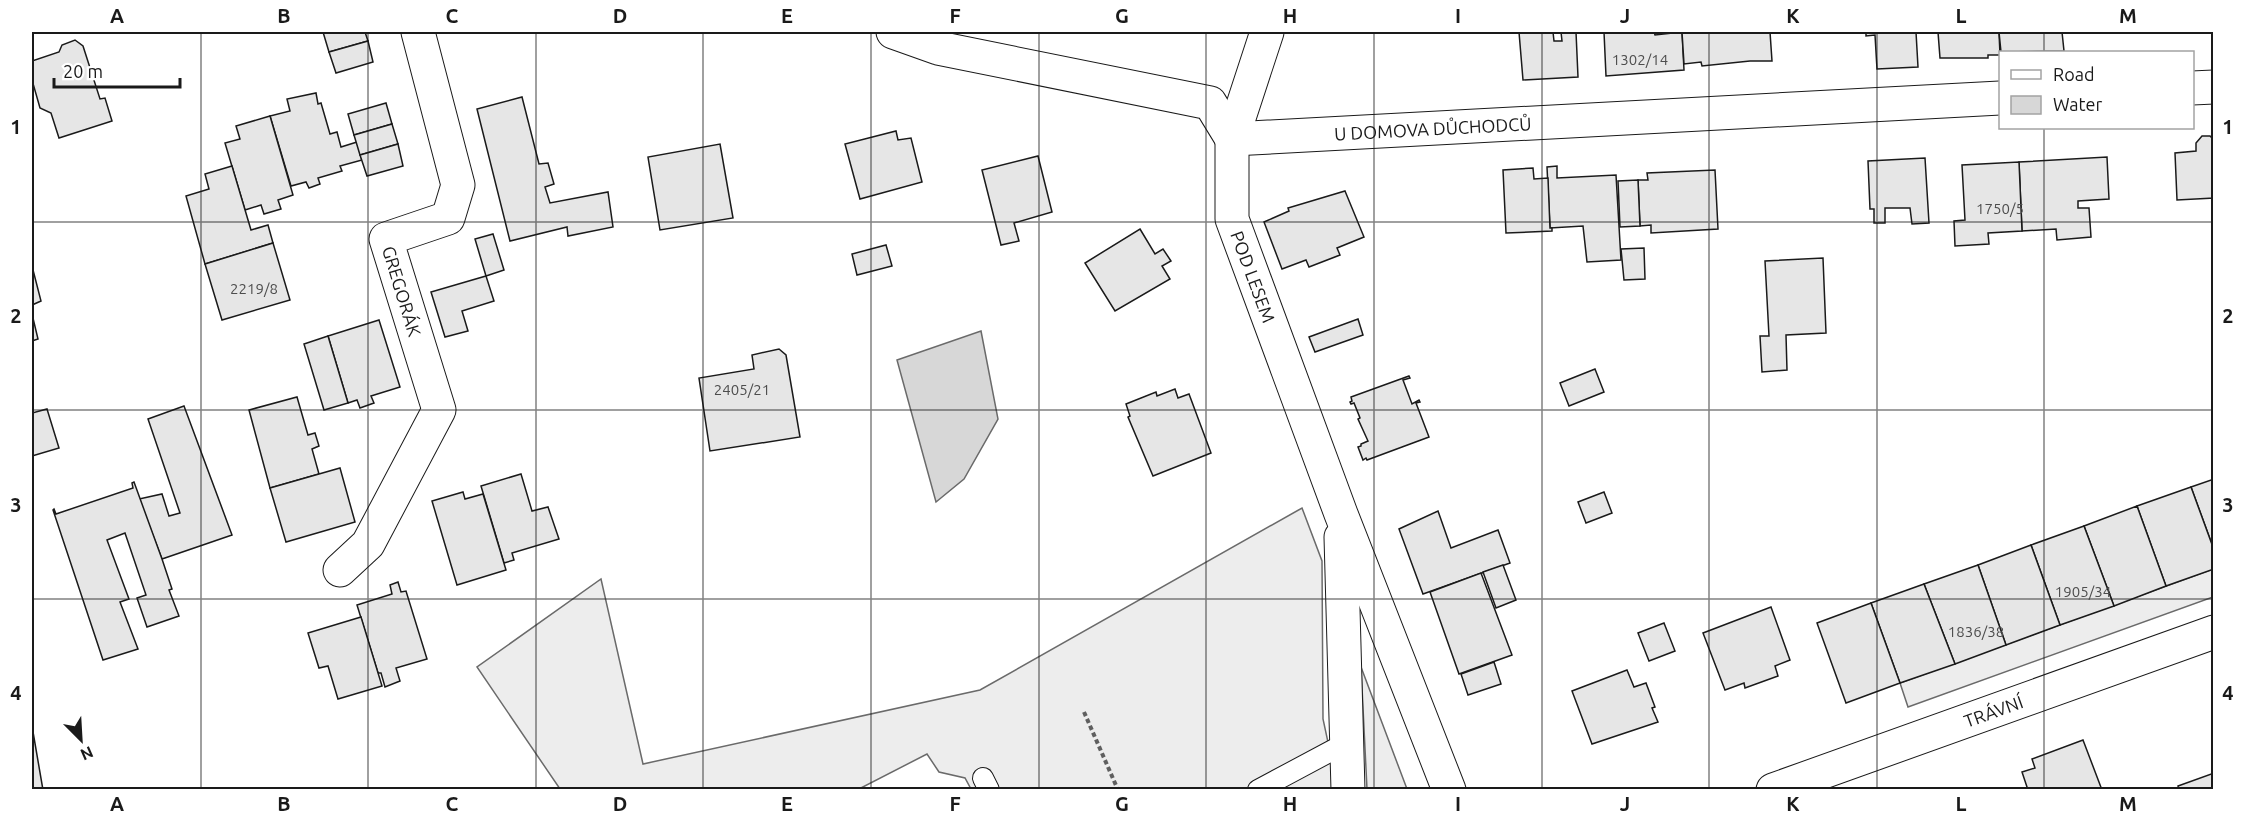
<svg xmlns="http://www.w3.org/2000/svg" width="2245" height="821" viewBox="0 0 2245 821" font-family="Ubuntu,sans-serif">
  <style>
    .built { fill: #ededed; stroke: #6a6a6a; stroke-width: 1.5 }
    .water { fill: #d7d7d7; stroke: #6a6a6a; stroke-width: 1.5 }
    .building { fill: #e6e6e6; stroke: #1a1a1a; stroke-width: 1.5 }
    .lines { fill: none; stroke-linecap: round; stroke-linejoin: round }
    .lane-casing { stroke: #1a1a1a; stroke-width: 22 }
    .street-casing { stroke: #1a1a1a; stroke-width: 35 }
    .path { stroke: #5f5f5f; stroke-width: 4; stroke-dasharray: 4.5 3; stroke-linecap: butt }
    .lane { stroke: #fff; stroke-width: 20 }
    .street { stroke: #fff; stroke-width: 33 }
    .grid { fill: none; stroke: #1a1a1a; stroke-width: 1.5; stroke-opacity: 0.55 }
    .labels { text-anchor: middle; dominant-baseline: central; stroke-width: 4.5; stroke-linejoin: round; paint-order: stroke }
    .number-label { font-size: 15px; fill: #4d4d4d }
    .street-label { font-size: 18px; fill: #1a1a1a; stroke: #fff }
    .neatline { fill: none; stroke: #1a1a1a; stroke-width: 2 }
    .grid-label { font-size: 20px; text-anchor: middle; font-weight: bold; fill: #1a1a1a }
  </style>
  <rect width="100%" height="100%" fill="#fff"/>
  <g class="built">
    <polygon points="1302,508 1322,561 1323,719 1338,789 971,789 965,778 939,772 927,754 859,789 560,789 477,667 601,579 643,764 980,690"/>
    <polygon points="2213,569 2213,597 1908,707 1900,683"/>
    <polygon points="1361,667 1407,789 1367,789"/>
  </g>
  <polygon class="water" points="981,331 998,419 964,479 936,502 897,360"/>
  <g class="building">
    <polygon points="323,32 365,32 368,41 329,52"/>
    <polygon points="1519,32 1553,32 1554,41 1562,41 1561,32 1576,32 1578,77 1523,80"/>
    <polygon points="1604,32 1654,32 1655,35 1682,32 1684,70 1606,76"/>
    <polygon points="1682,32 1770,32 1772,61 1750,61 1702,66 1701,62 1684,64"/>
    <polygon points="1866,32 1916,32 1918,67 1877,69 1875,35 1866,36"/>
    <polygon points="1938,32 1999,32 2000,55 1988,55 1988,58 1940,58"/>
    <polygon points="1999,32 2062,32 2064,51 2001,52"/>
    <polygon points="75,40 83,46 100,99 105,98 112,121 59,138 51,113 40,108 32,80 32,61 59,52 62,45"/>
    <polygon points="368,41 373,62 336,73 329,52"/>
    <polygon points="316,93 318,104 321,103 330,134 337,132 341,147 357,142 362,160 340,166 342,171 318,178 320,184 309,188 306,182 291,186 270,116 290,111 287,99"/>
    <polygon points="522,97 539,164 548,163 554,184 545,187 550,203 608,192 613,227 568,236 567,227 510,241 477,109"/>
    <polygon points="386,103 392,124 354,135 348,114"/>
    <polygon points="270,116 293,195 278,200 281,209 264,214 261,205 245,210 225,143 240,139 236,126"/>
    <polygon points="392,124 398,144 360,155 354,135"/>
    <polygon points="896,131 898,140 911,138 922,182 860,199 845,144"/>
    <polygon points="2202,136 2210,136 2214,140 2214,198 2177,200 2175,153 2196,151 2196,143"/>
    <polygon points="398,144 403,166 367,176 360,155"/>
    <polygon points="720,144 733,218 660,230 648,157"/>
    <polygon points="1038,156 1052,212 1014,223 1019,241 1001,245 982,170"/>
    <polygon points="2107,157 2109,199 2078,201 2078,208 2089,208 2091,237 2057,240 2056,229 2022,231 2019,162"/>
    <polygon points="1925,158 1929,223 1912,224 1910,208 1885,208 1885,223 1874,223 1874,209 1870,209 1868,161"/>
    <polygon points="2019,162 2022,231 1988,233 1989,244 1955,246 1954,221 1965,220 1962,165"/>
    <polygon points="232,166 251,230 268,225 273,243 205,264 186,196 209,189 205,174"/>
    <polygon points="1557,166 1557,178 1616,175 1621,260 1587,262 1583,226 1550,228 1547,167"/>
    <polygon points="1533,168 1534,179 1548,178 1550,228 1552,228 1552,231 1506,233 1503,170"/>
    <polygon points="1715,170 1718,229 1651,233 1651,225 1640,226 1638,180 1648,180 1647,173"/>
    <polygon points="1638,180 1640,226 1620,227 1618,181"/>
    <polygon points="1345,191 1364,237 1337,248 1340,255 1309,267 1306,260 1282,269 1264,222 1289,211 1288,208"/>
    <polygon points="1140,229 1155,254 1163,249 1171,261 1162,266 1170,279 1115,311 1085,263"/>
    <polygon points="493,234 504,270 486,276 475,239"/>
    <polygon points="273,243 290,300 222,320 205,264"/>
    <polygon points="886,245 892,266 857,275 852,254"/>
    <polygon points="1644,248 1645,279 1624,280 1621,249"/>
    <polygon points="1823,258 1826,333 1786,335 1787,370 1762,372 1760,336 1769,336 1765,261"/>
    <polygon points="32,266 41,301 32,305"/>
    <polygon points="486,276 494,301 462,311 468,331 445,337 431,292"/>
    <polygon points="32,314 38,339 32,341"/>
    <polygon points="1358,319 1363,335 1315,352 1309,337"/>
    <polygon points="379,320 400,387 371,396 374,403 360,408 357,400 348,403 328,336"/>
    <polygon points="328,336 348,403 324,410 304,344"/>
    <polygon points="779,349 786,355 800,437 710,451 699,378 754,369 752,355"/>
    <polygon points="1595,369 1604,392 1569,406 1560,383"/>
    <polygon points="1409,376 1410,378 1403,380 1412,404 1419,400 1420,402 1416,403 1429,437 1367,460 1366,458 1363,460 1358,447 1361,446 1361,444 1368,441 1358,419 1360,418 1354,403 1351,404 1350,402 1352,401 1351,397"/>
    <polygon points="1175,389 1178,398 1189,394 1211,453 1153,476 1128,417 1130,416 1126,404 1156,392 1157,396"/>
    <polygon points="297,397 308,435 315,433 319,446 312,449 319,474 270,488 249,410"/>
    <polygon points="184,406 232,535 162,559 139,499 162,494 169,516 180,513 148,419"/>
    <polygon points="47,409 59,448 32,456 32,413"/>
    <polygon points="340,468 355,522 286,542 270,488"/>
    <polygon points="521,474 532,511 548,507 559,539 512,553 514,560 504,563 481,486"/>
    <polygon points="2214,479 2214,550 2191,487"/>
    <polygon points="134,482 162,559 172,589 169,590 179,616 147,627 137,598 146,595 125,533 107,540 129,599 120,602 138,649 103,660 53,510 54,509 56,514 133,488 132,483"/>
    <polygon points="2191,487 2214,550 2214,569 2166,586 2137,506"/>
    <polygon points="463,492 465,499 483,494 506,570 457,585 432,501"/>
    <polygon points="1604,492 1612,513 1586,523 1578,502"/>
    <polygon points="2137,506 2166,586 2114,606 2084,526"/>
    <polygon points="1438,511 1451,548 1498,530 1510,563 1423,594 1399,529"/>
    <polygon points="2084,526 2114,606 2060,625 2031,545"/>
    <polygon points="2031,545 2060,625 2006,645 1978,565"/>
    <polygon points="1503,565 1516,600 1496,608 1483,572"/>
    <polygon points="1978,565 2006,645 1955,664 1924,584"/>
    <polygon points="1481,573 1512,655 1459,674 1430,592"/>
    <polygon points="398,582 401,592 406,591 427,659 396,668 400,681 385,687 381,673 378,673 357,605 392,594 390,585"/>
    <polygon points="1924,584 1955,664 1900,683 1871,603"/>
    <polygon points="1871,603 1900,683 1846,703 1817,623"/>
    <polygon points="1771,607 1790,660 1775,666 1778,676 1745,688 1744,683 1725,690 1703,633"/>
    <polygon points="361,617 382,686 338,699 328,666 319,668 308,633"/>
    <polygon points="1664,623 1675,651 1649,661 1638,633"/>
    <polygon points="1494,662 1501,684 1468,695 1461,674"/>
    <polygon points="1627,670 1634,687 1646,683 1655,707 1652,708 1658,722 1592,744 1572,691"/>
    <polygon points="32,726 43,790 32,790"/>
    <polygon points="2083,740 2102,790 2028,790 2022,772 2035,768 2032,759"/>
    <polygon points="2214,773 2214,790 2179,790 2178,786"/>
  </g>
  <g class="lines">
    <defs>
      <g id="lane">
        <polyline points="983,778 989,790"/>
        <polyline points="1258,790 1346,743"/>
      </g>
      <g id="street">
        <polyline points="893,32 938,48 1210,103 1232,139"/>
        <path id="s1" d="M 1267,32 L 1232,139 L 1232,219 L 1341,514 L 1449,790"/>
        <polyline points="2192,88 2214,87"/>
        <path id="s2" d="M 1232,139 L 2000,98"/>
        <polyline points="1341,537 1348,790"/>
        <polyline points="340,570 368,544 439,410 386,239 448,218 458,185 418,32"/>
        <path id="s3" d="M 1773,790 L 2214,632"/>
      </g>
    </defs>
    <use href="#lane" class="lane-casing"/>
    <use href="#street" class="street-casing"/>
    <polyline class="path" points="1084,712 1118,790"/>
    <use href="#lane" class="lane"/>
    <use href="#street" class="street"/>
  </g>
  <path class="grid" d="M 201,32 L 201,790M 368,32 L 368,790M 536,32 L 536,790M 703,32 L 703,790M 871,32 L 871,790M 1039,32 L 1039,790M 1206,32 L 1206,790M 1374,32 L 1374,790M 1542,32 L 1542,790M 1709,32 L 1709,790M 1877,32 L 1877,790M 2044,32 L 2044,52M 2044,128 L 2044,790M 32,222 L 2214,222M 32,410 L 2214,410M 32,599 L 2214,599"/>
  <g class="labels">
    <g class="number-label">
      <text x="1640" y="59">1302/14</text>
      <text x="2000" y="208">1750/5</text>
      <text x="254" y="288">2219/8</text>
      <text x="742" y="389">2405/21</text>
      <text x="2083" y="591">1905/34</text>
      <text x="1976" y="631">1836/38</text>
    </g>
    <g class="street-label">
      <text stroke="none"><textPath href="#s2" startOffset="201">U DOMOVA DŮCHODCŮ</textPath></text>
      <text stroke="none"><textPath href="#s1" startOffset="254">POD LESEM</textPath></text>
      <text transform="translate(402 291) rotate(73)">GREGORÁK</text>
      <text stroke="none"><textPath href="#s3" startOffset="234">TRÁVNÍ</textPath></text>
    </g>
  </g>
  <rect width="2245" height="821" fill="none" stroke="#ffffff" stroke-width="66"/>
  <rect x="1999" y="51" width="195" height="78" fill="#ffffff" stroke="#a3a3a3" stroke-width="1.5"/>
  <rect x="2011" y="70" width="30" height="9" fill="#ffffff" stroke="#a3a3a3" stroke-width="1.5"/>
  <text x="2053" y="81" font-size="18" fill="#1a1a1a">Road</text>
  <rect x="2011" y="96" width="30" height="18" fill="#d7d7d7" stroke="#a3a3a3" stroke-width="1.5"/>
  <text x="2053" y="111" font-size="18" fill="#1a1a1a">Water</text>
  <g transform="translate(81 740) rotate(156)" stroke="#ffffff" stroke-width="4.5" paint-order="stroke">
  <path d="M0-4.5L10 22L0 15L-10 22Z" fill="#1a1a1a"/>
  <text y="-9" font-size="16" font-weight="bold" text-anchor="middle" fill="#1a1a1a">N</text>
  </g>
  <path d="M54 78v9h126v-9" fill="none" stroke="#1a1a1a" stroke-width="3"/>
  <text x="63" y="78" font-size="18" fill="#1a1a1a" stroke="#ffffff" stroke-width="4.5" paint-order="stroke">20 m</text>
  <rect x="33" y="33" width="2179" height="755" class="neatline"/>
  <g class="grid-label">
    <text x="117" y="23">A</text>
    <text x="284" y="23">B</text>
    <text x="452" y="23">C</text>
    <text x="620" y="23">D</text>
    <text x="787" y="23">E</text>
    <text x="955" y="23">F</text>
    <text x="1122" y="23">G</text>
    <text x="1290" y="23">H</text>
    <text x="1458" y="23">I</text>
    <text x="1625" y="23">J</text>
    <text x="1793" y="23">K</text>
    <text x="1961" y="23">L</text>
    <text x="2128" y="23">M</text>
    <text x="16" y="134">1</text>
    <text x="2228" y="134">1</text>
    <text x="16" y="323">2</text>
    <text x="2228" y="323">2</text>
    <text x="16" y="512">3</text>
    <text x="2228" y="512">3</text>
    <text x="16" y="700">4</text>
    <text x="2228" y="700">4</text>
    <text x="117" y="811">A</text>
    <text x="284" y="811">B</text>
    <text x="452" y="811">C</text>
    <text x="620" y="811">D</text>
    <text x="787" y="811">E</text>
    <text x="955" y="811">F</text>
    <text x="1122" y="811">G</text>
    <text x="1290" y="811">H</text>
    <text x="1458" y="811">I</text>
    <text x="1625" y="811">J</text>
    <text x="1793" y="811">K</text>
    <text x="1961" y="811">L</text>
    <text x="2128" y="811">M</text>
  </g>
</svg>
